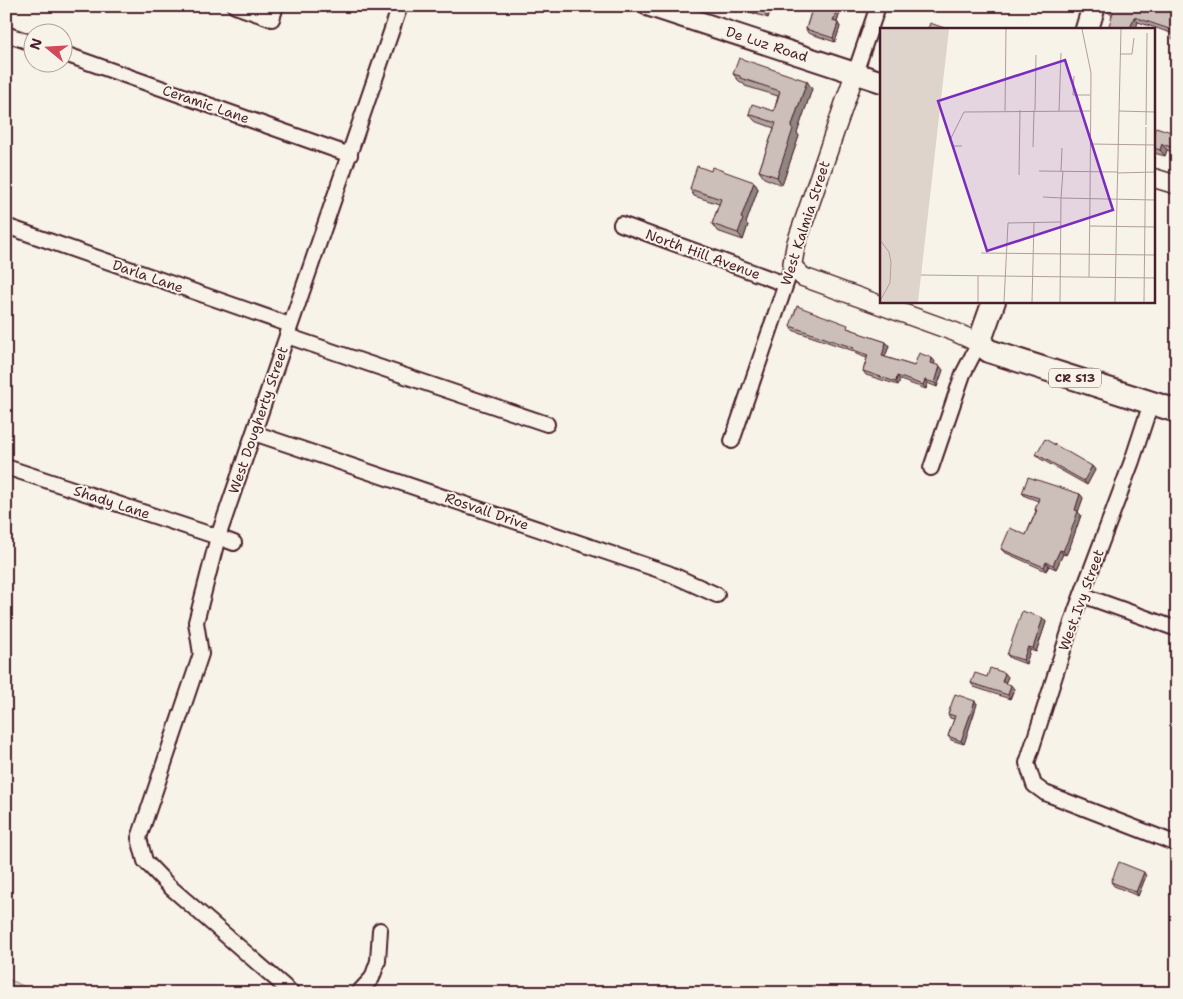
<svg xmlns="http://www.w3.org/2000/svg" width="1183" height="999" viewBox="0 0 1183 999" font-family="'Shantell Sans',sans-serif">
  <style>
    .green { fill: #ded4cc; stroke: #947a7c }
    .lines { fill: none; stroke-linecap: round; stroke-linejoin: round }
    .minor-casing { stroke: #4a1f2b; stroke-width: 18 }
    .tertiary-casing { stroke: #4a1f2b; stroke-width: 21 }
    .secondary-casing { stroke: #4a1f2b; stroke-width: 24 }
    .primary-casing { stroke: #4a1f2b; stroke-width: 26 }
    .minor { stroke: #f7f3e8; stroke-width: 14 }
    .tertiary { stroke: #f7f3e8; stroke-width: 18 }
    .secondary { stroke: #f7f3e8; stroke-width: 20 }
    .primary { stroke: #f7f3e8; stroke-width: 22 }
    .wall { fill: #afa49f; stroke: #4a1f2b }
    .shaded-wall { fill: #8f8682; stroke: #4a1f2b }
    .building { fill: #ccbfb9; stroke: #4a1f2b }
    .labels { text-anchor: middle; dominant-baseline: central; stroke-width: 4; stroke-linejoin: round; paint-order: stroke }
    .shield { fill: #f7f3e8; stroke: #7e5f64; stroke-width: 1 }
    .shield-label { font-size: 12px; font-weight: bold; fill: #4a1f2b }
    .street-label { font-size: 14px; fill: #4a1f2b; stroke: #f7f3e8 }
    .inset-road { fill: none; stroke: #b29e9c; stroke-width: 1 }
    .view { fill: #7b2cbf; fill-opacity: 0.15; stroke: #7b2cbf; stroke-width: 2.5 }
    .inset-edge { fill: none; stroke: #4a1f2b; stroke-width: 2.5 }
  </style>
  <rect width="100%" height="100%" fill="#f7f3e8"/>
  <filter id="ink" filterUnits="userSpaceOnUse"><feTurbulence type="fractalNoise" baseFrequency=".02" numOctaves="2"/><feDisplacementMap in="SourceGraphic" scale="10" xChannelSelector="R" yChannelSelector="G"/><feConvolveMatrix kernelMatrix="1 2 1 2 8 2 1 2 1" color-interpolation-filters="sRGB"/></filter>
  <g filter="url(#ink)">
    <polygon class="green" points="6,978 38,993 6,993"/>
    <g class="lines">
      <defs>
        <g id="minor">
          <polyline points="235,6 272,19 276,6"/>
          <polyline points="6,34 32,43"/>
          <polyline points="62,53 350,155"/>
          <polyline points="855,73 878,6"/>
          <polyline points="621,224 785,284"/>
          <polyline points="6,226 290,325"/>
          <polyline points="287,336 547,424"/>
          <polyline points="1151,403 1132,461 1076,610 1027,763 1034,785 1045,793 1177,844"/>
          <polyline points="254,433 668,573 717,595"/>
          <polyline points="732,441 792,266"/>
          <polyline points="6,467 218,537 234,543"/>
          <polyline points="931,468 963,374 979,343"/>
          <polyline points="1082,595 1177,629"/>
          <polyline points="292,993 169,886 145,861 139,838 201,654 196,622 218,537 400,6"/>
          <polyline points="358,993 372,978 378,961 380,930"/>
        </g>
        <g id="tertiary">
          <polyline points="855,73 796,244 792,266 803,277 955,332 979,343"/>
          <polyline points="1154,178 1177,185"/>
        </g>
        <polyline id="secondary" points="650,6 882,82"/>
        <g id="primary">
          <polyline points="1087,29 1094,6"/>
          <polyline points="994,301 979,343 989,351 1177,411"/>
        </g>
      </defs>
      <use href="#minor" class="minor-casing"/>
      <use href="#tertiary" class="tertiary-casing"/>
      <use href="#secondary" class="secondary-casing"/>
      <use href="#primary" class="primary-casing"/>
      <use href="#minor" class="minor"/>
      <use href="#tertiary" class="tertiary"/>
      <use href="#secondary" class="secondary"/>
      <use href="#primary" class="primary"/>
    </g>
    <g class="wall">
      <polygon points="723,6 778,6 776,13 770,11 768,18 738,8 736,12 724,8"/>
      <polygon points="813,6 842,6 837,22 840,27 835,42 808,33 806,29"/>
      <polygon points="1177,6 1177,44 1172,38 1174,34 1138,22 1111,15 1107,10"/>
      <polygon points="733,74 812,89 797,133 799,136 782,185 764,178 759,171 774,128 755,121 749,114 774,111 778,96 745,86 743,83 739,81"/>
      <polygon points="1154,131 1177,134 1177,154 1167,150 1165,156 1154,153"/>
      <polygon points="711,171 754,182 758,189 746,223 748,225 743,240 717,231 712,224 719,204 694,196 690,189"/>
      <polygon points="790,326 851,329 861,334 886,342 889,346 885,357 914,366 932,358 935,362 934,364 943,370 937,387 927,383 926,389 900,380 898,385 866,375 863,371 867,358 856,354 854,351 792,330"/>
      <polygon points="1036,454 1092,466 1095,470 1087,485 1039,458"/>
      <polygon points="1022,493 1080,494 1083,498 1078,512 1081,515 1071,544 1066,555 1063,554 1056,569 1049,566 1046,571 1004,552 1001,549 1026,535 1036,511 1035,510 1038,501 1025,496"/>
      <polygon points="1043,618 1046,622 1036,652 1030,650 1026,664 1010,658 1007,655"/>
      <polygon points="987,677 1008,677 1005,683 1014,689 1010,699 974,687 971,683"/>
      <polygon points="975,701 977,704 964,744 951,740 948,736 954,719 950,718 948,714"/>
      <polygon points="1146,876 1138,896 1114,886 1111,882"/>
    </g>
    <g class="shaded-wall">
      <polygon points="732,6 737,6 738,8 736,12"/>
      <polygon points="766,6 767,6 770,11 768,18 764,12"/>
      <polygon points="778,6 776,13 772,7"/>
      <polygon points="838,6 842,6 836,25 833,21"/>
      <polygon points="1134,17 1138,22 1136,29 1130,29"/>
      <polygon points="838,23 840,27 835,42 833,38"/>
      <polygon points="807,81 812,89 797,133 799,136 782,185 777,177 791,128"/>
      <polygon points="1162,144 1167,150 1165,156 1160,150"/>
      <polygon points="754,182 758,189 746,223 748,225 743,240 738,233 741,218"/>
      <polygon points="886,342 889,346 884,359 882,356"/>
      <polygon points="932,358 935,362 933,367 931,363"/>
      <polygon points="940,366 943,370 937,387 935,383"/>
      <polygon points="897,376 900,380 898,385 896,382"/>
      <polygon points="925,380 927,383 926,389 923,385"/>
      <polygon points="1092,466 1095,470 1087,485 1084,481"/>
      <polygon points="1080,494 1083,498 1078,512 1081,515 1071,544 1066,555 1063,551"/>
      <polygon points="1060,550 1063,554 1056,569 1053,565"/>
      <polygon points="1046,562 1049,566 1046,571 1044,567"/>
      <polygon points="1043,618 1046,622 1036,652 1033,648"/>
      <polygon points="1028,647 1030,650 1026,664 1023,660"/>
      <polygon points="1005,673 1008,677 1004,686 1002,682"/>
      <polygon points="1011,685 1014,689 1010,699 1008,695"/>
      <polygon points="975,701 977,704 964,744 961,741"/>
      <polygon points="1144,872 1146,876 1138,896 1136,892"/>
    </g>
    <g class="building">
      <polygon points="747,6 766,6 764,12"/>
      <polygon points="813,6 838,6 833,21 838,23 833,38 806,29"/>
      <polygon points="1109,6 1177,6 1177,40 1172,38 1175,31 1134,17 1130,29 1108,29 1113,12 1107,10"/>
      <polygon points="930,23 947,29 928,29"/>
      <polygon points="739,58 807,81 791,128 793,129 777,177 759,171 776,123 749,114 752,104 774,111 780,91 740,78 740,76 733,74"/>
      <polygon points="1156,127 1177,134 1177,149 1162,144 1160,150 1154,148 1154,131"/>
      <polygon points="697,166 711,171 712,167 754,182 741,218 743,219 738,233 712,224 721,199 690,189"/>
      <polygon points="797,306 848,325 847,328 859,332 859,333 886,342 882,356 914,366 919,353 932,358 931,363 940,366 935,383 925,380 923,385 897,376 896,382 863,371 868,355 853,350 854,348 790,326"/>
      <polygon points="1045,439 1092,466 1084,481 1036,454"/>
      <polygon points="1028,477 1080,494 1075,510 1078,511 1068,540 1063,551 1060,550 1053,565 1046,562 1044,567 1001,549 1010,528 1026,535 1037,510 1035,510 1039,498 1022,493"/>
      <polygon points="1022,611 1043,618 1033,648 1028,647 1023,660 1007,655"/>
      <polygon points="990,668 1005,673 1002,682 1011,685 1008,695 971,683 975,673 987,677"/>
      <polygon points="955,694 975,701 961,741 948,736 955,716 948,714"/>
      <polygon points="1119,862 1144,872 1136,892 1111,882"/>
    </g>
  </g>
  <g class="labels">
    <rect class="shield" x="1049" y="368.5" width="52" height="19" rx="4"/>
    <g class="shield-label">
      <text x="1075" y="378">CR S13</text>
    </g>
    <g class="street-label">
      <text transform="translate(767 44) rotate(18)">De Luz Road</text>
      <text transform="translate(206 104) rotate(19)">Ceramic Lane</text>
      <text transform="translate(805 223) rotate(-72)">West Kalmia Street</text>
      <text transform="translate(703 254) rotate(20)">North Hill Avenue</text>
      <text transform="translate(148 276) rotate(19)">Darla Lane</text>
      <text transform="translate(258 420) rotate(-71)">West Dougherty Street</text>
      <text transform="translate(112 502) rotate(18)">Shady Lane</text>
      <text transform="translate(487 511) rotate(19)">Rosvall Drive</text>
      <text transform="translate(1081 600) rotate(-70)">West Ivy Street</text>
    </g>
  </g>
  <g transform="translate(880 28)">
    <rect width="275" height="275" fill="#f7f3e8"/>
    <path d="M 0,1 L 69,1 L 38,274 L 0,274 Z" fill="#ded4cc"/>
    <path class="inset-road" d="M 202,1 L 211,45 L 210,171M 240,26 L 252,26 L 254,10M 194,48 L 193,67 L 210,67M 155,82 L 156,27M 125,83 L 126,1M 179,83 L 181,25M 239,83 L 275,84M 266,97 L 267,5M 211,116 L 275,117M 82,118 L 73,118 L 70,112 L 84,84 L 210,83M 153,119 L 154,82M 159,143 L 237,144M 181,143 L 182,120M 237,145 L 275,144M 139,147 L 140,82M 163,169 L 181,170 L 183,143M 237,171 L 241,1M 210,198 L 275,199M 0,212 L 9,224 L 11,234 L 10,255 L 0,273M 101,225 L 275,227M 41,247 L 275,250M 209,249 L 210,171M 98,274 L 98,248M 124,274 L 128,195 L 181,194M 152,274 L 154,194M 180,274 L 181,170 L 275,172M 235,274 L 237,171M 264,274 L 266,99"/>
    <path class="view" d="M 185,32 L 233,182 L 107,223 L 58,73 Z"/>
    <rect width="275" height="275" class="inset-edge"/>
  </g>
  <rect width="1183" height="999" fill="none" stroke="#f7f3e8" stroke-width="25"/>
  <rect x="12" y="12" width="1158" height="974" fill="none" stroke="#4a1f2b" stroke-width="2" filter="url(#ink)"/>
  <g transform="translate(48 48) rotate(288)"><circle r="24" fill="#f7f3e8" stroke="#b29e9c"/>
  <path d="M0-4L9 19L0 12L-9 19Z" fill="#d1495b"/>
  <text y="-8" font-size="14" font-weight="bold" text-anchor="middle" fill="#4a1f2b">N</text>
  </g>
</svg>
